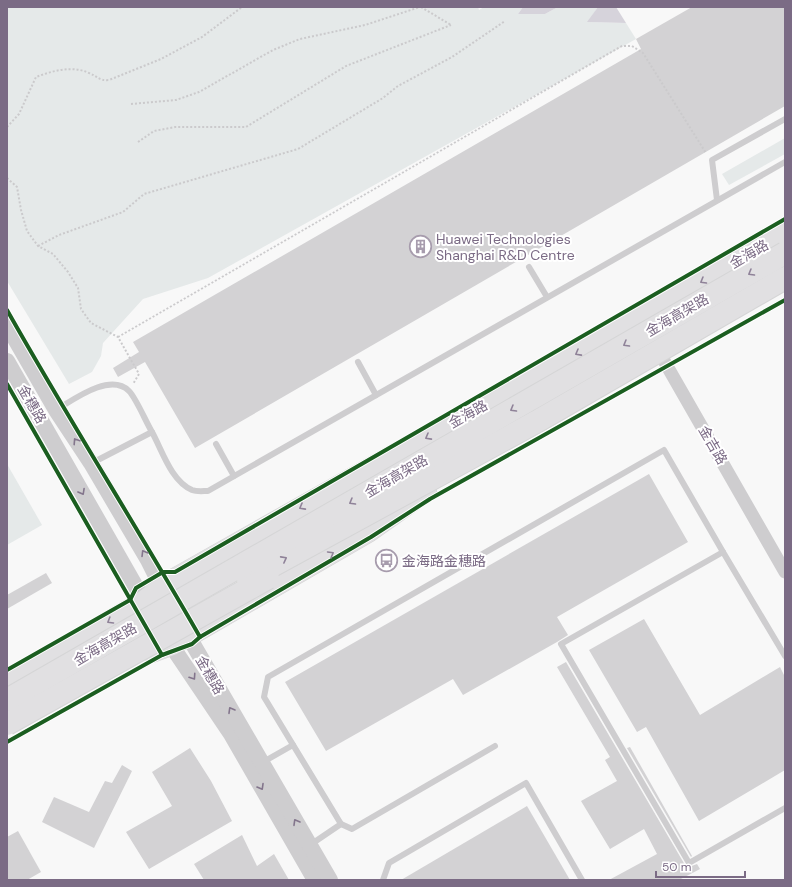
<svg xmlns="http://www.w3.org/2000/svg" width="792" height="887" viewBox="0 0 792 887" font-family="'DM Sans','Noto Sans SC',sans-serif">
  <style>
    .green { fill: #e5e9e9 }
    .water { fill: #d6d3db }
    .building { fill: #d3d2d4 }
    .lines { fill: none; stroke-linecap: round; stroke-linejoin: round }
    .primary-casing { stroke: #d5d4d5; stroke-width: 22 }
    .path { stroke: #cbcacc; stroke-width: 2; stroke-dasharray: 2 2; stroke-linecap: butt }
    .service { stroke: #cecdcf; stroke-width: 6 }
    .minor { stroke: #cecdcf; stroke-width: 13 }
    .tertiary { stroke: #cecdcf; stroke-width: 16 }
    .primary { stroke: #e1e0e2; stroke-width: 21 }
    .trunk-bridge-casing { stroke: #d5d5d6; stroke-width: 24; stroke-linecap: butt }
    .trunk-bridge { stroke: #e1e0e2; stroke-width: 22 }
    .cycleway-casing { stroke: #fff; stroke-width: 6 }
    .cycleway { stroke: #1b5e20; stroke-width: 4 }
    .oneway { stroke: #8f8298 }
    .oneway2 { stroke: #83758c }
    .labels { text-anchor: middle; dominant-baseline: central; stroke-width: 4; stroke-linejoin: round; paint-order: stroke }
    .poi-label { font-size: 14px; fill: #7b6b85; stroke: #fff; text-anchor: start }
    .street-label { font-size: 14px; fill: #7b6b85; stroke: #fff }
  </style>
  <rect width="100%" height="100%" fill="#f8f8f8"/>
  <g class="green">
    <polygon points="7,7 478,7 479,10 484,7 523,7 518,14 545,14 558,7 598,7 588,22 626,23 636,39 208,278 143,299 103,343 101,356 92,372 69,384 7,281"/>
    <polygon points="785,138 785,154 729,185 722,174"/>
    <polygon points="7,464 42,525 7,545"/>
  </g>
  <g class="water">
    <polygon points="523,7 558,7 545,14 518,14"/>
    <polygon points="598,7 616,7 626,23 587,22"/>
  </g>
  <g class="building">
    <polygon points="692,7 785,7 785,106 195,448 145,362 118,377 113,368 139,352 133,342 641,49 636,39"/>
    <polygon points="649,474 688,542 557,617 568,635 557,642 463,695 453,679 326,751 285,682"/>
    <polygon points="46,573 52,583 7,609 7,595"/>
    <polygon points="644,619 700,715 780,667 785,677 785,770 699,821 646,727 637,732 589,650"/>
    <polygon points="566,662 685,865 689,867 697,864 700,869 679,880 609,880 657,854 644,829 610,849 581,801 617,781 605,760 610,757 557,667"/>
    <polygon points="630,747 692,856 691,857 627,748"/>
    <polygon points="190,748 211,781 232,821 149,869 126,832 172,806 152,772"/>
    <polygon points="122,765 132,771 94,848 42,822 54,797 89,812 105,781 112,783"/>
    <polygon points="527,806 570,880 401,880"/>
    <polygon points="18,831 41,872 27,880 7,880 7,837"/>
    <polygon points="242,835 257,866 274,854 289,880 204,880 194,864"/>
  </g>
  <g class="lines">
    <defs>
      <g id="primary">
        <polyline points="152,652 171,645 197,631 368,532 426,491"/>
        <polyline points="7,682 144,601 169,582 785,234"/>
      </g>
    </defs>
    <use href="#primary" class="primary-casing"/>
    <g class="path">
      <polyline points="421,7 451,25"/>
      <polyline points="131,104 176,100 199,92 273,50 300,39 365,25 420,7"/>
      <path d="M 7,127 L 19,114 L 36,77 C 52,71 72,65 89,73 C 97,76 99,81 109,80 L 161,59 L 202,37 L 242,7"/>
      <polyline points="138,142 154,131 175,127 246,127 346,66 451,25"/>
      <polyline points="7,178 17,187 21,210 27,231 38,246 53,254 68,272 78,288 81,309 91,323 118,337 139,374 133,384"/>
      <polyline points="38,246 59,235 123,212 144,194 298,149 383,98 398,86 452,57 505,21"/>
      <polyline points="118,337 622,46 632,46 643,53 706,153"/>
    </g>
    <g class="service">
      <polyline points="717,200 712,160 785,119"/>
      <polyline points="529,267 547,297"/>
      <polyline points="358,362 376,395"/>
      <path d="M 56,410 C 73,400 110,372 129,391 C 136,398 146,422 152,432 L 92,463"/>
      <path d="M 152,432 C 162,450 171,481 192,490 C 197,492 203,491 208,491 L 785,162"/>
      <polyline points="216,444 234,476"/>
      <polyline points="785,656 723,552 561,644 689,863 785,808"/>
      <polyline points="263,762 293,745"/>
      <polyline points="341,824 352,829 495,746"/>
      <polyline points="310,845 341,824 264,697 268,677 664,450 723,552"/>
      <polyline points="383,880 389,863 526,783 582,880"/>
    </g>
    <polyline class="minor" points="655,345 785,572"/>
    <g class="tertiary">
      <polyline points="7,325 56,410 91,463 148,560 167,598"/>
      <polyline points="7,361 144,601 171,645 231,734 315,880"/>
      <polyline points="183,627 330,880"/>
    </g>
    <use href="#primary" class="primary"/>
    <defs>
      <g id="trunk-bridge">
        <polyline points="248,579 536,422 785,278"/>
        <polyline points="7,700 785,253"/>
        <polyline points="7,724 268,578"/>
      </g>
    </defs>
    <use href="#trunk-bridge" class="trunk-bridge-casing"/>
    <use href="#trunk-bridge" class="trunk-bridge"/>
    <defs>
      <g id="cycleway">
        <path d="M 7,310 C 69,420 137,527 200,637"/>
        <polyline points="7,384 162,655"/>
        <polyline points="7,670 130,600 136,588 163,572 175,572 785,219"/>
        <polyline points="7,742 162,655 192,644 200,637 371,537 430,499 785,300"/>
      </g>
    </defs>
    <use href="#cycleway" class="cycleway-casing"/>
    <use href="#cycleway" class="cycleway"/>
  </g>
  <defs><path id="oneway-chevron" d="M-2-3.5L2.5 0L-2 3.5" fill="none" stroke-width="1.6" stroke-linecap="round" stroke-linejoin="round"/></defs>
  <g class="oneway">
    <use href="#oneway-chevron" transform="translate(751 273) rotate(150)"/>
    <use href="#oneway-chevron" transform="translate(703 281) rotate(150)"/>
    <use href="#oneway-chevron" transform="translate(626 344) rotate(150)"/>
    <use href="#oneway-chevron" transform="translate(578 353) rotate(151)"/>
    <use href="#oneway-chevron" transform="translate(513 409) rotate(150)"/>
    <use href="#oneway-chevron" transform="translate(428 437) rotate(151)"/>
    <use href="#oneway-chevron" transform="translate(352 502) rotate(150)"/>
    <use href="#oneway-chevron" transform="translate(302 507) rotate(151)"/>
    <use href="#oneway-chevron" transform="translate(331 554) rotate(-30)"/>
    <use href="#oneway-chevron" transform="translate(284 559) rotate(-28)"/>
    <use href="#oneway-chevron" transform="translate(110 621) rotate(149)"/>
  </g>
  <g class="oneway2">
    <use href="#oneway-chevron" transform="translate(76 441) rotate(-123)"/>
    <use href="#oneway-chevron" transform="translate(82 492) rotate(61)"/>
    <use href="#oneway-chevron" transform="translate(144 553) rotate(-121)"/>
    <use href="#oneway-chevron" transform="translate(193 677) rotate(56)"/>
    <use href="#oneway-chevron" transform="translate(231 710) rotate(-120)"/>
    <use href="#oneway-chevron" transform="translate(261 787) rotate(60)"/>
    <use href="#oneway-chevron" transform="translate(296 822) rotate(-120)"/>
  </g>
  <defs>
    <symbol id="building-ring" viewBox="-11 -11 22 22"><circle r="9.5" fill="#fff" stroke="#a79cad" stroke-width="1.5"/><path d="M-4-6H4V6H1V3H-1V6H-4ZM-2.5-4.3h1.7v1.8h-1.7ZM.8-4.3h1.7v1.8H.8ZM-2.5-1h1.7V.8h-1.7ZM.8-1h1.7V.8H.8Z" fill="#a79cad"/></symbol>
    <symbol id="bus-ring" viewBox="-11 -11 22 22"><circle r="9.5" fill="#fff" stroke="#a79cad" stroke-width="1.5"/><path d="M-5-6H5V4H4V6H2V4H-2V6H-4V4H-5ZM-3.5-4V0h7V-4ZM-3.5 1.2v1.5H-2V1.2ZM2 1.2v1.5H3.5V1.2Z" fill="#a79cad"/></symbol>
  </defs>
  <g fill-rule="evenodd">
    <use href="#building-ring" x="408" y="234" width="25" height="25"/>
    <use href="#bus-ring" x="374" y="548" width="25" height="25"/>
  </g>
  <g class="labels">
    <g class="poi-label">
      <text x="436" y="239">Huawei Technologies<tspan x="436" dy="16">Shanghai R&amp;D Centre</tspan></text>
      <text x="402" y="561">金海路金穗路</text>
    </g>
    <g class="street-label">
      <text transform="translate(749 254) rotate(-30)">金海路</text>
      <text transform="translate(677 315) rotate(-30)">金海高架路</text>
      <text transform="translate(32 404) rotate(60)">金穗路</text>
      <text transform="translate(468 414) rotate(-29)">金海路</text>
      <text transform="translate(713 445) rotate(60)">金吉路</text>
      <text transform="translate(396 476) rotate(-30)">金海高架路</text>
      <text transform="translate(105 644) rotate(-30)">金海高架路</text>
      <text transform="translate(210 675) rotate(60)">金穗路</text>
    </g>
  </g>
  <rect width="792" height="887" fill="none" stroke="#7b6b85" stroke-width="16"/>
  <path d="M656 871v6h89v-6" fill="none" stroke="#7b6b85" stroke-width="2"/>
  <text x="662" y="871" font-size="12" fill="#7b6b85" stroke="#ffffff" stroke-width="3" paint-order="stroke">50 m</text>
</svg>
